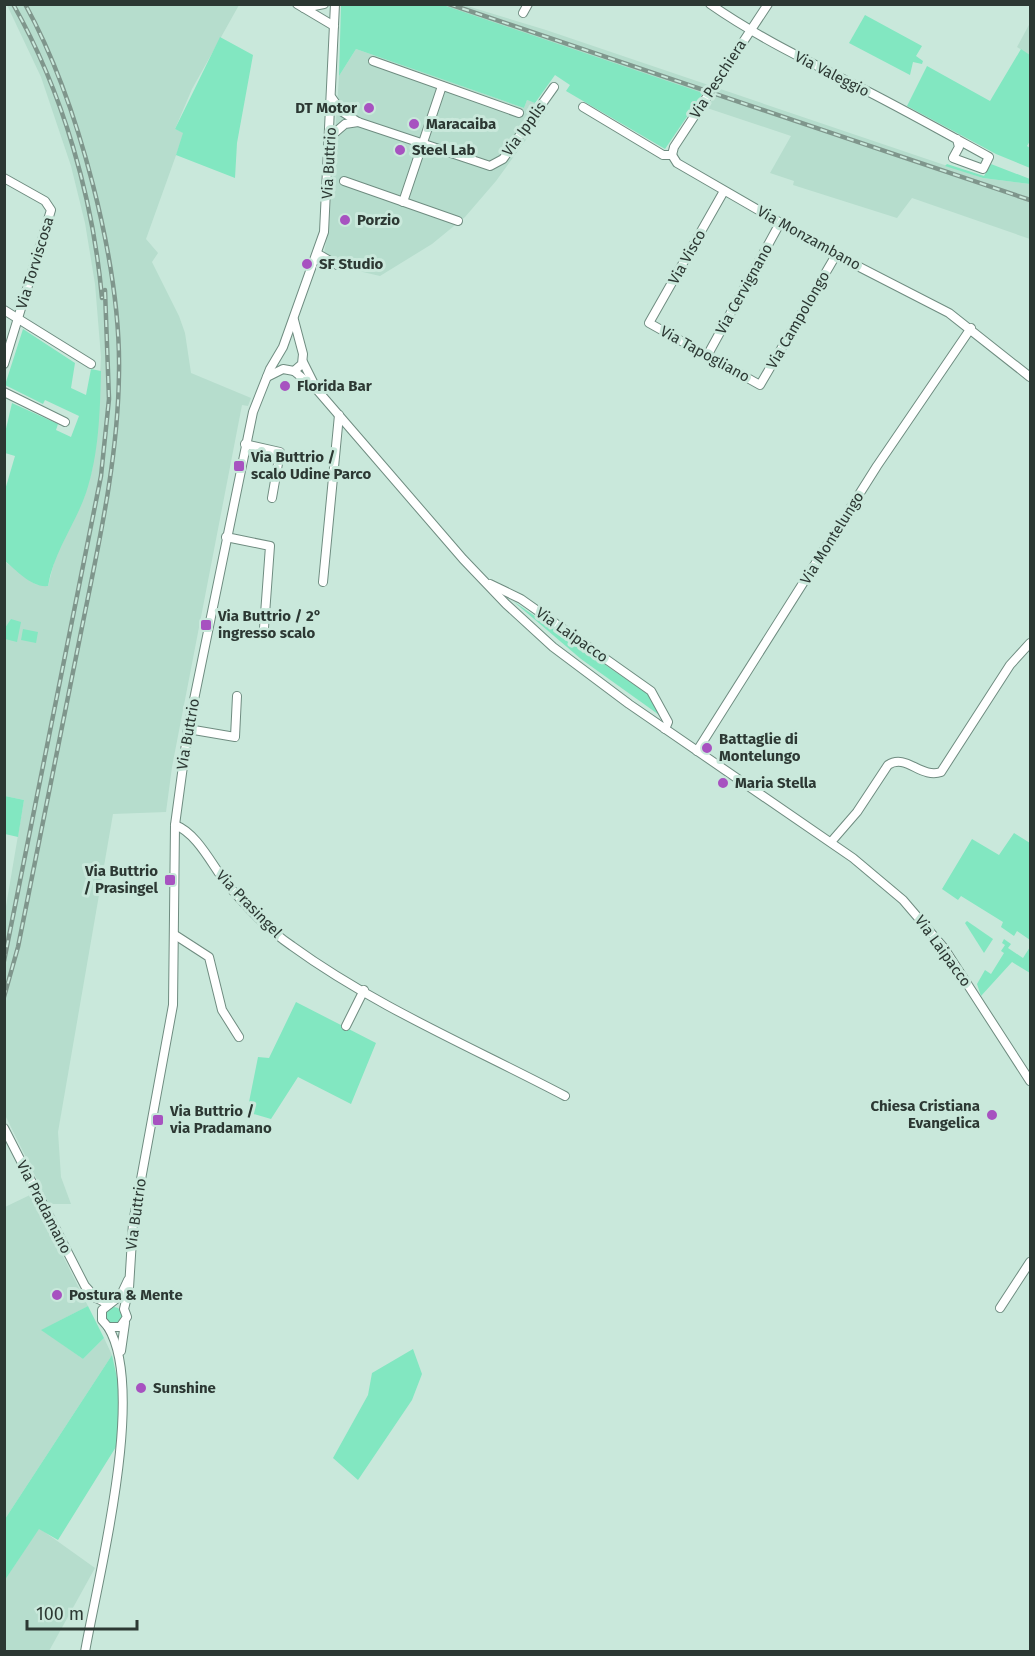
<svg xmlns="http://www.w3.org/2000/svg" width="1035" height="1656" viewBox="0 0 1035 1656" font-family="'Fira Sans',sans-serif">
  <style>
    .built { fill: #b6ddcd }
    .green { fill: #82e7c1 }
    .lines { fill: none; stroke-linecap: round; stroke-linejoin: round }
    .minor-casing { stroke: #6f8c80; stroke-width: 10 }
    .minor { stroke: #fff; stroke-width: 8 }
    .rail-casing { stroke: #7f968c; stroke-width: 4.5 }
    .rail { stroke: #c9e8db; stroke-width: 2; stroke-dasharray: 7; stroke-linecap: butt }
    .poi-dot { fill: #a752c0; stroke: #c9e8db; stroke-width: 2 }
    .labels { text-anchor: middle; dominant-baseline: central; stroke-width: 6; stroke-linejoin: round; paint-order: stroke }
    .street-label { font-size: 15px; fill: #2c3833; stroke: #c9e8db }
    .poi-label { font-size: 15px; font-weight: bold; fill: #2c3833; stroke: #c9e8db; text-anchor: start }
  </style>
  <rect width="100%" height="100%" fill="#c9e8db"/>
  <g class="built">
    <polygon points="7,5 239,5 192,89 175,129 184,133 146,239 158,253 152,262 179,316 185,333 191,373 251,398 248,406 242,405 172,767 166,812 113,814 58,1132 61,1177 71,1204 49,1204 5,1115 5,912 24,800 5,796 4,561 35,584 48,586 57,551 85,495 92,470 97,433 101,357 95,284 85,223 71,166 41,77"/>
    <polygon points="440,5 464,5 546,30 983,178 1030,184 1030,239 912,198 897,218 793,185 794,181 770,173 791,136 707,108 714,97"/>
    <polygon points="1030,23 1030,55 1017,47"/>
    <polygon points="356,49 524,108 527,100 535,103 546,112 496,181 465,217 432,244 380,276 354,270 324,253 329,227 339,76"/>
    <polygon points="32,1194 88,1306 42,1330 83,1359 104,1338 112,1355 5,1519 5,1207"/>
    <polygon points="39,1528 95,1568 49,1651 5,1652 5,1580"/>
  </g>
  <g class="green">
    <polygon points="440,4 703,93 665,149 566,91 570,85 555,75 535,103 527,100 524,108 356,49 339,76 341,5"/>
    <polygon points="865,15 922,46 916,56 923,61 922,64 913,62 910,75 849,43"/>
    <polygon points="220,37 253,55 237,143 235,178 176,155 183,133 175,129"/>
    <polygon points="1021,49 1030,55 1030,141 1027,146 1030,148 1030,168 996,154 907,106 927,66 990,101"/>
    <polygon points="947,164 984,176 991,164 1030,179 1030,184 983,178 945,166"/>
    <path d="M 23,329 L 75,363 L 71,388 L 86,395 L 91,369 L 101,371 C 100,412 99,454 86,493 C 75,525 54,551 48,586 C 32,588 16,570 5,561 L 5,490 L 15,456 L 5,453 L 5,433 L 12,403 L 58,424 L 56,430 L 71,437 L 79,416 L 45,400 L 43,404 L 5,385 Z"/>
    <polygon points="513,601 649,695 662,717 581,659"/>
    <polygon points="11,619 21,622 17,642 5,639 5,628"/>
    <polygon points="23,629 38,632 36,643 21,640"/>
    <polygon points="5,796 24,800 18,837 5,834"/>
    <polygon points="1014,833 1030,843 1030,940 1017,931 1014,936 1001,927 1003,922 961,896 958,900 942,889 972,839 999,855"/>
    <polygon points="967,921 993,939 984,953 965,923"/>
    <polygon points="1004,939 1011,944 1008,948 1023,958 1030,947 1030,973 1012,962 981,996 977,984 985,970 991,974 1004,953 1001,951 1005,945 1002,943"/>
    <polygon points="296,1002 376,1043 351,1104 298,1077 271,1119 247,1112 258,1057 269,1058"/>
    <polygon points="88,1306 104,1338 83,1359 41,1330"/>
    <circle cx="114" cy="1316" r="9"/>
    <polygon points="413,1349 422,1374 412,1400 358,1480 333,1458 368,1395 372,1373"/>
    <polygon points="112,1355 119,1387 119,1442 58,1540 39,1529 5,1580 5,1519"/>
  </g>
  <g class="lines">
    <defs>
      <g id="minor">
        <polyline points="297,4 334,26"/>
        <path d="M 710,4 C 760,39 814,64 867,91 C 908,112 949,135 989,157 L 983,169 L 953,158 L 959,147 L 957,139"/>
        <polyline points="304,8 324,4"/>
        <polyline points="523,13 528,4"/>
        <polyline points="373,61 519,113"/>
        <polyline points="332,98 341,111 358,122 490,166 503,159 554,87"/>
        <polyline points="583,107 663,155 672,155"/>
        <polyline points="331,136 345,124 358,122"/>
        <polyline points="672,155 677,163 836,255 949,313 1030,377"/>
        <polyline points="672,155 674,147 768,4"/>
        <polyline points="4,178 45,201 51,210 4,364"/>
        <polyline points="344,181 458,221"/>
        <polyline points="724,191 649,323 760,385 836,255"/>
        <polyline points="403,202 442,86"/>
        <polyline points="318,254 337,265"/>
        <polyline points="4,310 91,364"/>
        <polyline points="707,356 780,223"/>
        <polyline points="303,362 316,388"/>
        <polyline points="294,371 318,391 463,559 506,604 553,647 629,704 853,858 903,900 944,948 1030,1081"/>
        <polyline points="267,377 283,369 294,371 302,364 303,354 294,320"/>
        <polyline points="4,392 65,422"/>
        <polyline points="245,444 280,452 272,498"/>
        <polyline points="226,537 270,546 264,628"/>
        <polyline points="323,582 339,415"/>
        <polyline points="490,584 521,599 651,691 668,722 665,729"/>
        <polyline points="188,729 235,737 237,696"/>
        <polyline points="697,751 877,466 971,328"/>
        <path d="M 175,825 C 197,833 212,865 226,883 C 246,906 267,929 292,946 C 376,1007 474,1048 565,1096"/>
        <path d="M 831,842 L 857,812 L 888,765 C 906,753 921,779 941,772 L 1010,665 L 1030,643"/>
        <polyline points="175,935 209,957 222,1010 239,1037"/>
        <polyline points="346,1026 364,990"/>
        <polyline points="4,1128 85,1286 96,1298 109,1304"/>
        <polyline points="128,1280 121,1295 102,1310 102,1320 108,1327 120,1327 127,1317 124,1309 129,1288 133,1223 173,1005 175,825 188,729 253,412 270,369 283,347 324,232 335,4"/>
        <polyline points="1000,1308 1030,1262"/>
        <polyline points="121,1351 125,1323"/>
        <path d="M 85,1652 C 98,1577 147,1390 108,1327"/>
      </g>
    </defs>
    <use href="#minor" class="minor-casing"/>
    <use href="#minor" class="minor"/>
    <defs>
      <g id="rail">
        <path d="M 13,4 C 63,92 93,198 102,298"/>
        <polyline points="449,4 1030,200"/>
        <polyline points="4,961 101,476 109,399 105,290"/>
        <path d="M 4,997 L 18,947 C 39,842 60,737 81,632 C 98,547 118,461 119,373 C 121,264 78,100 25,4"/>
      </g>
    </defs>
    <use href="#rail" class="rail-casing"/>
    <use href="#rail" class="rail"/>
  </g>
  <g class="poi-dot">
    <circle cx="369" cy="108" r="6"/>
    <circle cx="414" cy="124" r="6"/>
    <circle cx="400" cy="150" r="6"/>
    <circle cx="345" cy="220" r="6"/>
    <circle cx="307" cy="264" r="6"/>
    <circle cx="285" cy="386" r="6"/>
    <rect x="233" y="460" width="12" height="12" rx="3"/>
    <rect x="200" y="619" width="12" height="12" rx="3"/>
    <circle cx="707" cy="748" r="6"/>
    <circle cx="723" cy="783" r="6"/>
    <rect x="164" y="874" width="12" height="12" rx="3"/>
    <circle cx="992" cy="1115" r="6"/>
    <rect x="152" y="1114" width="12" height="12" rx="3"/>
    <circle cx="57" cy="1295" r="6"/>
    <circle cx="141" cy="1388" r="6"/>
  </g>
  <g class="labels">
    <g class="street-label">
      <text transform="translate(832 74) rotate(27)">Via Valeggio</text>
      <text transform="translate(718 79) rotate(-57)">Via Peschiera</text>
      <text transform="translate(524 129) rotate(-54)">Via Ipplis</text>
      <text transform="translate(329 163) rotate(-87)">Via Buttrio</text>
      <text transform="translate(809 238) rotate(29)">Via Monzambano</text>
      <text transform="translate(687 257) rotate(-61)">Via Visco</text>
      <text transform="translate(35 263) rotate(-73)">Via Torviscosa</text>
      <text transform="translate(744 289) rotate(-61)">Via Cervignano</text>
      <text transform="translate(798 320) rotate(-60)">Via Campolongo</text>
      <text transform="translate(705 354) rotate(29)">Via Tapogliano</text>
      <text transform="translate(832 538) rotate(-58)">Via Montelungo</text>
      <text transform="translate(572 635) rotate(35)">Via Laipacco</text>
      <text transform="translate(188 734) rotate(-80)">Via Buttrio</text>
      <text transform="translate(249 904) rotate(46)">Via Prasingel</text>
      <text transform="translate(943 951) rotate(54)">Via Laipacco</text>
      <text transform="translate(44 1207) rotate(63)">Via Pradamano</text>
      <text transform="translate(136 1214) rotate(-82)">Via Buttrio</text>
    </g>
    <g class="poi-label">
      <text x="357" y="108" text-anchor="end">DT Motor</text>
      <text x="426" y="124">Maracaiba</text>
      <text x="412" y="150">Steel Lab</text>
      <text x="357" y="220">Porzio</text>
      <text x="319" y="264">SF Studio</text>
      <text x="297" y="386">Florida Bar</text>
      <text x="251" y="457">Via Buttrio /<tspan x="251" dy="17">scalo Udine Parco</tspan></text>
      <text x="218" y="616">Via Buttrio / 2°<tspan x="218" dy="17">ingresso scalo</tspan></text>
      <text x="719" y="739">Battaglie di<tspan x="719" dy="17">Montelungo</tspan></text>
      <text x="735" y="783">Maria Stella</text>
      <text x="158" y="871" text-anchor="end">Via Buttrio<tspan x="158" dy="17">/ Prasingel</tspan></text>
      <text x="980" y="1106" text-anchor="end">Chiesa Cristiana<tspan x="980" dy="17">Evangelica</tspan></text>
      <text x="170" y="1111">Via Buttrio /<tspan x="170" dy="17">via Pradamano</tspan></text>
      <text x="69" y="1295">Postura &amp; Mente</text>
      <text x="153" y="1388">Sunshine</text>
    </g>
  </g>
  <rect width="1035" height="1656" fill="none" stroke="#2c3833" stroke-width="12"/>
  <path d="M27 1620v9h110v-9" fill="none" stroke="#2c3833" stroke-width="3"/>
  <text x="36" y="1620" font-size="18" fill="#2c3833" stroke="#c9e8db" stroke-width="4.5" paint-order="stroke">100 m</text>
</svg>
